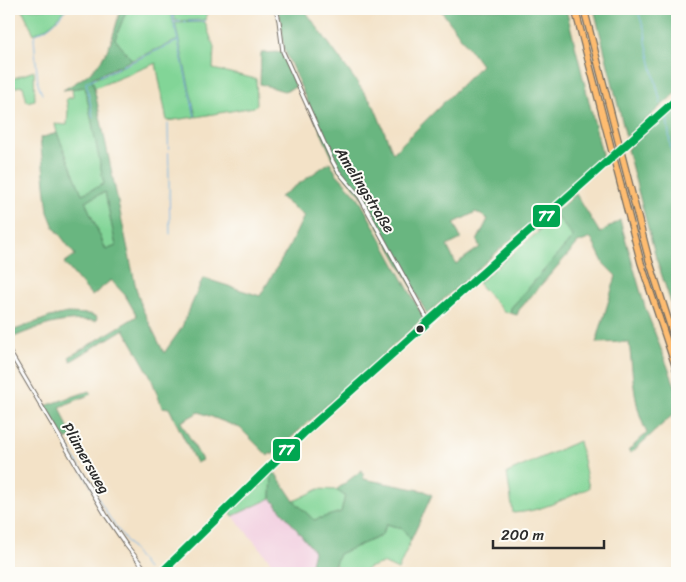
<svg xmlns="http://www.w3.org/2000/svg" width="686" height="582" viewBox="0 0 686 582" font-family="Sriracha,sans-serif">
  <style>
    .built { fill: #f2cfe0 }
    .green { fill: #82d597; stroke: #568061 }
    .forest { fill: #69b680; stroke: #4a7056; fill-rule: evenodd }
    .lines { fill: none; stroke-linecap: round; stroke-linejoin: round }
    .stream { stroke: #75b5e9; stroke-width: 1 }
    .minor-casing { stroke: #716b62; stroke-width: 5 }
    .secondary-casing { stroke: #716b62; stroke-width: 6 }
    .motorway-casing { stroke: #716b62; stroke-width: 8 }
    .minor { stroke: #fff; stroke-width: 3 }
    .secondary { stroke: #ffe4c6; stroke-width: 4.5 }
    .motorway { stroke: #febc70; stroke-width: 5.5 }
    .secondary-bridge-casing { stroke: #716b62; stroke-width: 6; stroke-linecap: butt }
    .secondary-bridge { stroke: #ffe4c6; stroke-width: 4.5 }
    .bus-1-casing { stroke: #fdfcf7; stroke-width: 11 }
    .bus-1 { stroke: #00a651; stroke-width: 8 }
    .bus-dot { fill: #2b2b2b; stroke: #fdfcf7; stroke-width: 2 }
    .labels { text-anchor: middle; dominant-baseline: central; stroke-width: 4; stroke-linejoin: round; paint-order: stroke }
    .street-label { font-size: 15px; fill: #2b2b2b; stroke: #fdfcf7 }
    .line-badge { stroke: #fdfcf7; stroke-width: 2 }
    .badge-label { font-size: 14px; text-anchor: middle; font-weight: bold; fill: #fff }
  </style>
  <rect width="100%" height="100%" fill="#fdfcf7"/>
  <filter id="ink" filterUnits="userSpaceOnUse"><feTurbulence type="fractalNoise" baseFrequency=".02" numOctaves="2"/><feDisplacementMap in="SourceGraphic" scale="10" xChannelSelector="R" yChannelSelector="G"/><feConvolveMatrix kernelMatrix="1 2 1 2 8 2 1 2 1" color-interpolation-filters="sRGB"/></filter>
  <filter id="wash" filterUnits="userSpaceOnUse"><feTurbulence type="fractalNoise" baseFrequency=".0096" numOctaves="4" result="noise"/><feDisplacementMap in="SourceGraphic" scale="20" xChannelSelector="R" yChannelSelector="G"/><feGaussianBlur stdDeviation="1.12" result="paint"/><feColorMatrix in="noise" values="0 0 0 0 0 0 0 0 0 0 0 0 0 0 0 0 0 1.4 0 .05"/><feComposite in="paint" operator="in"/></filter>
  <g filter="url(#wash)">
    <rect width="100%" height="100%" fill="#f3e2c7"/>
    <polygon class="built" points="271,498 314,551 310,568 299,566 293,573 280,573 233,516"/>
    <g class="green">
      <path d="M 22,9 L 65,9 C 56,21 49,28 34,34 Z"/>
      <polygon points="127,9 170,9 178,40 132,60 115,39"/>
      <polygon points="172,9 208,9 205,20 175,21"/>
      <polygon points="205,22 214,47 213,69 256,79 257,104 254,107 196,117 175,23"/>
      <polygon points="178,41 195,117 167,121 156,63 95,88 92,80"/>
      <polygon points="34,71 35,100 27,102 23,86 9,88 9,80"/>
      <polygon points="85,86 104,184 82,194 57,133 55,124 67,125 68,110 66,99 73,97 72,88"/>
      <polygon points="105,192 116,246 106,250 85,201"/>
      <polygon points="557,216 573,237 511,308 510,313 504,312 478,283"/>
      <path d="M 579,441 L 589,488 C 564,499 540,512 513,513 L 507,473 Z"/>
      <polygon points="272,468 271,498 233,516 230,511"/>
      <polygon points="319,489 336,490 345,496 341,512 314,520 294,501"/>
      <polygon points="387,524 403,529 411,540 398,570 383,563 368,568 364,573 343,573 335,564 339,554 381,536"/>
    </g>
    <g class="forest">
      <path d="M 121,9 L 127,9 L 115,39 L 132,60 L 92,78 L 136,288 L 142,308 L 164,353 L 181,329 L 203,278 L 260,296 L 289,247 L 304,216 L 280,197 L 330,162 L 336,173 L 358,197 L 424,318 L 272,455 L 271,453 L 268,456 L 240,428 L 199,412 L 181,422 L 202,460 L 196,463 L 169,408 L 162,407 L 150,375 L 124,329 L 71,361 L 69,357 L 137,316 L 125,295 L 111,280 L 92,296 L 64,263 L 75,255 L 54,227 L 48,212 L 40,138 L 57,133 L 82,194 L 104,184 L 85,87 L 63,90 C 79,81 96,71 105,54 C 113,41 116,23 121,9 ZM 105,192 L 116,246 L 106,250 L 85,201 Z"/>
      <path d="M 277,9 L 304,9 L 374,106 L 393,153 L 481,65 L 440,9 L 566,9 L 603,158 L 427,314 L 361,195 L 339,170 L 333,159 L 284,49 L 281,21 ZM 476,212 L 488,219 L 477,241 L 480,247 L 456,264 L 447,246 L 461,239 L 454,223 Z"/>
      <polygon points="594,9 677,9 677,92 626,137"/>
      <polygon points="281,52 296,87 284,91 260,84 261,53"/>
      <polygon points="677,104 677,170 675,171 677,180 677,321 656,258 627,149"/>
      <path d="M 576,194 L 600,233 L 620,220 L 645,307 L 677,391 L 677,411 L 631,453 L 628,451 L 647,433 C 633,405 633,373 629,342 L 596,343 L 616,276 L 604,264 L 591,238 L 578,243 L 519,310 L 517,315 L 510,313 L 511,308 L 573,237 L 557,216 L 537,231 L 538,227 Z"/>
      <path d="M 67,313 L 89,314 L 97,317 L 96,321 C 60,318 41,326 9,339 L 9,332 L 50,317 Z"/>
      <polygon points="89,391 91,394 60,407 72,437 66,440 45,406"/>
      <polygon points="272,468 294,501 314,520 341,512 345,496 336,490 362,470 364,479 425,491 432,495 411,540 403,529 387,524 381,536 339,554 331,573 310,568 314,551 271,498"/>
    </g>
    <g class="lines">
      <g class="stream">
        <polyline points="171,9 195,116"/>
        <polyline points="637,9 645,31 646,42 661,104"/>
        <polyline points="175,22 205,21"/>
        <path d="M 42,94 L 38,84 L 34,38 L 35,34 C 49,29 57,21 66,9"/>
        <polyline points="667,116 671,152 677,169"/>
        <polyline points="93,118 86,82 178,41"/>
        <polyline points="168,124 170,234"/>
        <polyline points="65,441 109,517 147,569"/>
        <polyline points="9,570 13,569 17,573"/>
      </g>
    </g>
  </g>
  <g filter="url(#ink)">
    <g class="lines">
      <defs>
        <g id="minor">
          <polyline points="276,9 279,21 283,52 332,160 338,171 360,197 429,322"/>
          <polyline points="9,351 107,517 126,545 148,573"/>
        </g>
        <g id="secondary">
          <polyline points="629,142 677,99"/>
          <polyline points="161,573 305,432 603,165"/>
        </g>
        <g id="motorway">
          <polyline points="575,9 641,263 677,371"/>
          <polyline points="584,9 649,260 677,347"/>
        </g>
      </defs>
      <use href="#minor" class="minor-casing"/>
      <use href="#secondary" class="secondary-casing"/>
      <use href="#motorway" class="motorway-casing"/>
      <use href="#minor" class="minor"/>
      <use href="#secondary" class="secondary"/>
      <use href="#motorway" class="motorway"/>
      <defs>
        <polyline id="secondary-bridge" points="603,165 629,142"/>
      </defs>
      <use href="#secondary-bridge" class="secondary-bridge-casing"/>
      <use href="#secondary-bridge" class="secondary-bridge"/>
      <defs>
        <polyline id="bus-1" points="161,573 305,432 677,99"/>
      </defs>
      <use href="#bus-1" class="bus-1-casing"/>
      <use href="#bus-1" class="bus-1"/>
    </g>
  </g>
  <circle class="bus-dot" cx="420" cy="329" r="4.5"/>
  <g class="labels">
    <g class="street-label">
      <text transform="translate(365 190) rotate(58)">Amelingstraße</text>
      <text transform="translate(86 458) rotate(60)">Plümersweg</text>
    </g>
  </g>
  <g class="line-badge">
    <rect x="532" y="204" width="29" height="24" rx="5" fill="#00a651"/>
    <rect x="272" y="438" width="29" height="24" rx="5" fill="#00a651"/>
  </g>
  <g class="badge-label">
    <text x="546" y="221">77</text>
    <text x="286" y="455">77</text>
  </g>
  <rect width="686" height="582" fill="none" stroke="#fdfcf7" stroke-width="30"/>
  <path d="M493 540v8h111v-8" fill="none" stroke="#2b2b2b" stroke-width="2.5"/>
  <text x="501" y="540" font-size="15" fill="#2b2b2b" stroke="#fdfcf7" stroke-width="4" paint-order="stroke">200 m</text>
</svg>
